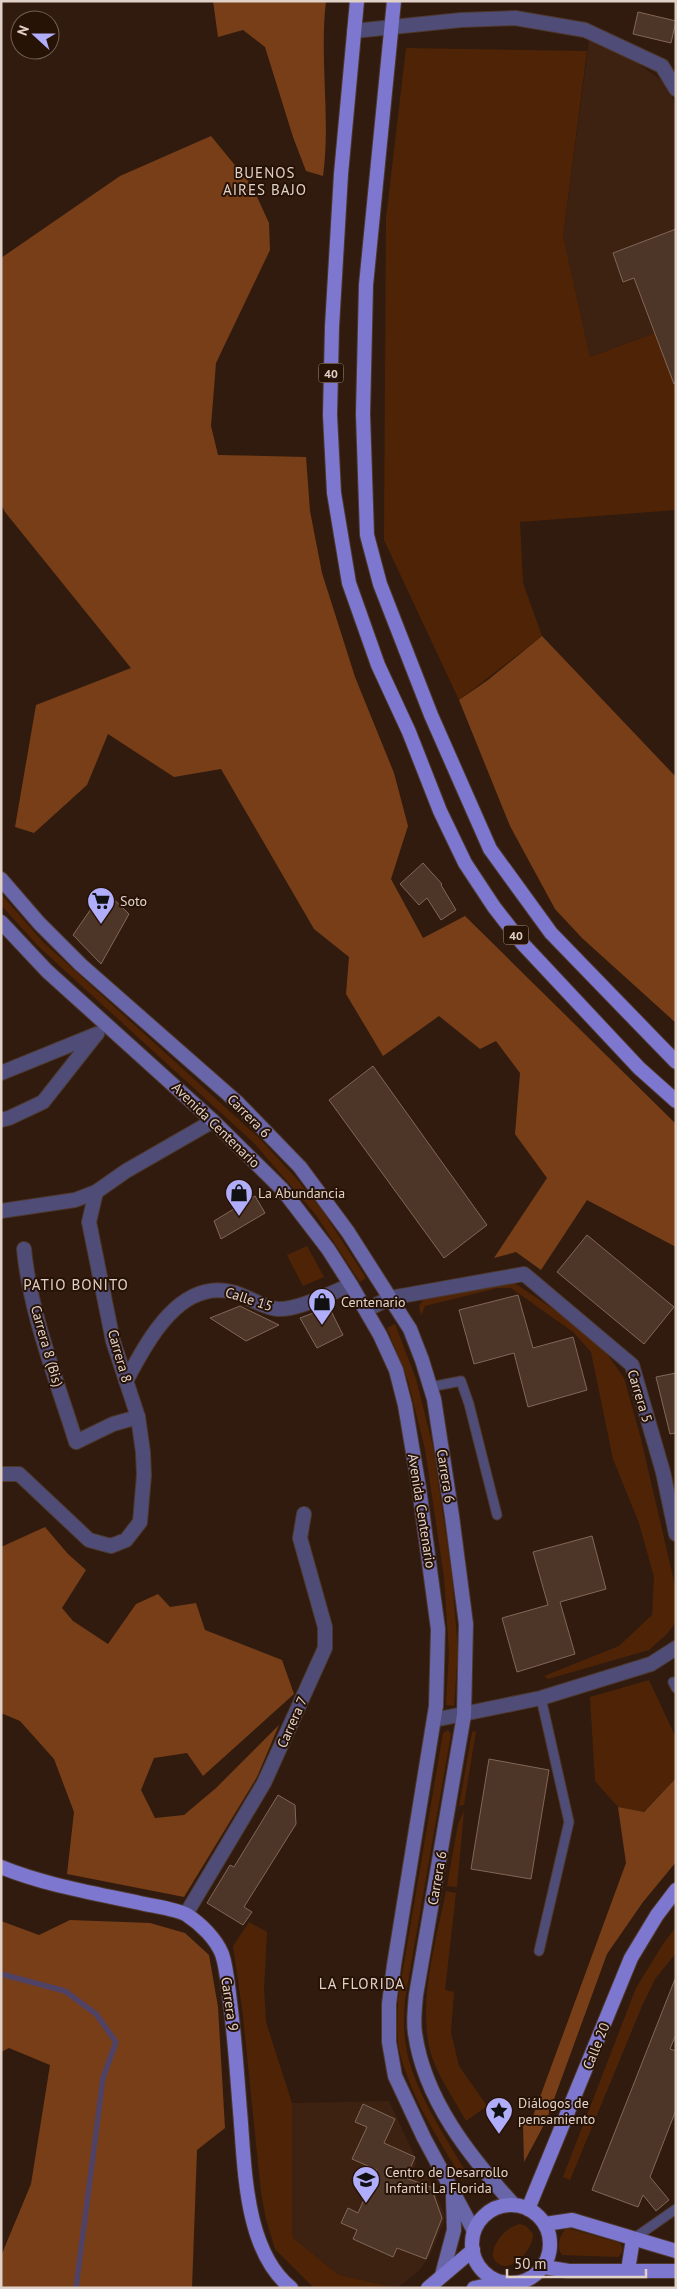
<svg xmlns="http://www.w3.org/2000/svg" width="677" height="2289" viewBox="0 0 677 2289" font-family="'PT Sans',sans-serif">
  <style>
    .built { fill: #3d2111 }
    .green { fill: #4f2406 }
    .forest { fill: #783e18 }
    .lines { fill: none; stroke-linecap: round; stroke-linejoin: round }
    .stream { stroke: #504264; stroke-width: 5.5 }
    .building { fill: #4d3527; stroke: #816758 }
    .service-casing { stroke: #4d382c; stroke-width: 11 }
    .pedestrian-casing { stroke: #4d382c; stroke-width: 16 }
    .minor-casing { stroke: #4d382c; stroke-width: 16 }
    .secondary-casing { stroke: #4d382c; stroke-width: 16 }
    .primary-casing { stroke: #4d382c; stroke-width: 16 }
    .service { stroke: #4f4d78; stroke-width: 9 }
    .pedestrian { stroke: #4f4d78; stroke-width: 14 }
    .minor { stroke: #4f4d78; stroke-width: 14 }
    .secondary { stroke: #6965a9; stroke-width: 14 }
    .primary { stroke: #7d77d0; stroke-width: 14 }
    .labels { text-anchor: middle; dominant-baseline: central; stroke-width: 4; stroke-linejoin: round; paint-order: stroke }
    .shield { fill: #271206; stroke: #a9988e; stroke-width: 1 }
    .shield-label { font-size: 12px; font-weight: bold; fill: #e1d2c9 }
    .poi-label { font-size: 14px; fill: #e1d2c9; stroke: #271206; text-anchor: start }
    .street-label { font-size: 14px; fill: #e1d2c9; stroke: #271206 }
    .neighbourhood-label { font-size: 15px; letter-spacing: 1px; fill: #e1d2c9; stroke: #271206 }
  </style>
  <rect width="100%" height="100%" fill="#311b0e"/>
  <g class="built">
    <polygon points="589,41 620,51 665,83 676,106 676,388 655,333 590,357 563,236"/>
    <polygon points="389,2101 415,2157 416,2164 413,2173 421,2178 426,2175 431,2182 444,2213 444,2222 430,2255 419,2271 397,2288 339,2275 292,2237 292,2103"/>
  </g>
  <g class="green">
    <polygon points="406,48 587,51 563,236 590,357 655,333 676,389 676,510 520,522 523,583 542,636 459,700 384,540 386,218"/>
    <polygon points="1,894 43,942 259,1138 295,1177 322,1210 366,1278 360,1282 316,1215 254,1143 39,947 1,905"/>
    <polygon points="307,1246 324,1277 303,1286 287,1255"/>
    <polygon points="499,1282 516,1284 586,1331 605,1351 624,1378 641,1439 676,1590 676,1622 666,1635 649,1650 548,1679 544,1676 619,1646 652,1615 654,1577 639,1523 613,1459 591,1352 573,1332 511,1288 498,1288 425,1306 421,1316 419,1306 423,1300"/>
    <polygon points="395,1324 416,1379 433,1447 452,1576 458,1652 454,1706 446,1705 449,1652 444,1577 425,1449 408,1381 387,1328"/>
    <polygon points="649,1680 676,1738 676,1778 643,1812 618,1807 595,1781 590,1697"/>
    <path d="M 448,1730 L 451,1734 L 405,1999 C 404,2015 403,2030 406,2046 C 412,2089 447,2139 469,2177 L 463,2180 C 438,2138 410,2097 399,2049 C 396,2033 398,2015 398,1999 L 443,1733 Z"/>
    <polygon points="476,1731 464,1805 459,1806 472,1732"/>
    <polygon points="464,1811 457,1887 447,1886 458,1824"/>
    <path d="M 446,1891 L 456,1893 L 445,1990 L 454,1992 L 451,2032 L 459,2066 L 487,2106 L 466,2121 C 456,2102 439,2078 432,2057 C 416,2007 436,1942 446,1891 Z"/>
    <polygon points="249,1922 267,1932 264,1989 266,2022 292,2103 292,2237 339,2275 397,2288 314,2288 275,2249 266,2219 261,2193 243,2016 233,1946"/>
    <polygon points="676,1927 676,1953 655,1979 642,2006 570,2180 563,2177 636,1988 663,1944"/>
    <path d="M 520,2224 L 526,2226 L 533,2234 C 534,2251 505,2281 493,2257 C 491,2244 507,2226 520,2224 Z"/>
    <path d="M 567,2228 L 620,2243 C 624,2248 622,2254 618,2257 L 562,2255 C 556,2248 559,2234 567,2228 Z"/>
  </g>
  <g class="forest">
    <path d="M 213,1 L 326,1 C 319,59 331,118 323,176 L 306,171 L 293,137 L 265,47 L 243,30 L 218,37 Z"/>
    <polygon points="211,136 252,186 269,223 270,250 216,363 211,426 218,455 306,457 310,511 322,573 355,677 394,773 408,826 391,879 423,938 465,916 676,1124 676,1247 587,1200 541,1270 516,1252 494,1258 547,1178 515,1134 520,1073 496,1041 480,1049 439,1016 383,1056 346,994 349,957 314,929 221,769 174,777 108,734 87,785 34,833 15,827 36,705 131,668 5,512 1,504 1,258 120,176"/>
    <polygon points="542,636 676,777 676,1023 582,938 555,909 510,826 459,700 488,680"/>
    <polygon points="45,1527 68,1554 86,1570 62,1608 73,1621 108,1644 136,1604 158,1594 170,1607 196,1603 205,1630 282,1660 294,1694 203,1776 187,1753 154,1758 141,1790 155,1818 184,1815 216,1788 279,1725 257,1777 184,1897 67,1874 74,1812 54,1759 20,1721 1,1713 1,1547"/>
    <polygon points="676,1778 676,1862 643,1902 607,1954 546,2121 524,2162 523,2124 533,2116 626,1863 618,1807 644,1812"/>
    <polygon points="70,1920 150,1923 185,1933 209,1955 218,2007 225,2128 197,2150 192,2288 1,2288 1,2256 31,2184 50,2065 9,2048 1,2052 1,1921 39,1935"/>
  </g>
  <g class="lines">
    <polyline class="stream" points="1,1974 65,1991 96,2014 116,2042 103,2078 76,2288"/>
  </g>
  <g class="building">
    <polygon points="638,12 676,21 671,43 633,34"/>
    <polygon points="676,229 676,384 674,384 634,278 623,282 613,253"/>
    <polygon points="423,863 442,884 441,885 456,910 441,920 427,898 419,905 400,884"/>
    <polygon points="104,890 129,914 101,964 73,935"/>
    <polygon points="373,1066 487,1225 444,1258 329,1100"/>
    <polygon points="255,1196 265,1213 221,1239 214,1221"/>
    <polygon points="587,1235 674,1307 644,1344 557,1272"/>
    <polygon points="518,1295 533,1348 573,1337 587,1390 528,1407 514,1353 474,1364 459,1310"/>
    <polygon points="240,1306 279,1325 246,1341 210,1318"/>
    <polygon points="329,1307 343,1335 317,1348 300,1318"/>
    <polygon points="676,1373 676,1433 670,1434 656,1377"/>
    <polygon points="592,1536 606,1589 560,1602 575,1654 517,1672 502,1618 548,1605 533,1552"/>
    <polygon points="489,1759 549,1770 531,1879 471,1869"/>
    <polygon points="278,1795 295,1805 296,1824 244,1907 252,1912 243,1925 207,1903 230,1865 234,1867"/>
    <polygon points="675,1979 676,2034 670,2049 676,2051 676,2110 650,2177 669,2200 656,2211 643,2195 638,2207 592,2190"/>
    <polygon points="363,2104 395,2119 384,2143 415,2157 406,2178 431,2187 442,2218 426,2259 397,2248 393,2257 353,2239 357,2230 341,2223 348,2208 358,2213 377,2170 352,2159 367,2127 355,2122"/>
  </g>
  <g class="lines">
    <defs>
      <g id="service">
        <polyline points="430,1387 461,1381 469,1404 497,1515"/>
        <polyline points="673,1682 676,1688"/>
        <polyline points="539,1951 569,1822 541,1698"/>
        <polyline points="633,2239 676,2209"/>
      </g>
      <path id="pedestrian" d="M 24,1249 C 30,1313 57,1381 76,1442 L 113,1424 L 138,1417"/>
      <g id="minor">
        <polyline points="354,31 461,20 515,18 585,30 662,66 676,89"/>
        <polyline points="1,1073 97,1034"/>
        <polyline points="1,1120 9,1118 43,1102 95,1036"/>
        <polyline points="1,1211 75,1200 96,1192 126,1171 213,1121"/>
        <polyline points="366,1310 390,1298 524,1274 632,1365 663,1472 676,1534"/>
        <path d="M 126,1381 C 147,1342 179,1279 232,1292 C 247,1295 262,1308 278,1309 C 299,1310 332,1292 351,1285"/>
        <polyline points="1,1474 19,1474 89,1540 111,1546 126,1540 140,1522 144,1475 143,1452 138,1417 113,1341 89,1222 96,1192"/>
        <polyline points="434,1720 541,1698 651,1664 676,1648"/>
        <polyline points="186,1914 264,1783 325,1648 325,1627 300,1538 304,1514"/>
      </g>
      <g id="secondary">
        <path d="M 1,879 L 39,923 L 81,965 L 238,1103 L 300,1167 L 348,1232 L 390,1298 L 410,1329 L 422,1360 L 434,1399 L 452,1516 L 466,1624 L 464,1715 L 416,1995 C 415,2007 413,2021 415,2033 C 424,2099 470,2157 514,2205"/>
        <polyline points="1,922 47,971 213,1121 282,1189 328,1249 351,1285 380,1335 396,1370 405,1405 419,1488 438,1629 436,1706 394,1965 389,2004 389,2042 395,2076 424,2138 474,2231"/>
        <polyline points="442,2275 454,2230 453,2195"/>
      </g>
      <g id="primary">
        <polyline points="357,1 341,174 332,327 330,415 334,493 349,583 378,665 409,732 440,811 465,863 494,907 522,943 639,1068 676,1101"/>
        <polyline points="394,1 366,285 363,414 367,535 380,584 431,715 490,849 551,933 676,1062"/>
        <path d="M 1,1867 C 45,1885 94,1893 140,1903 C 152,1906 177,1909 187,1915 C 201,1924 216,1939 222,1954 C 227,1969 228,1987 230,2002 C 235,2039 237,2075 240,2111 C 245,2167 244,2250 291,2288"/>
        <circle cx="511" cy="2244" r="39"/>
        <polyline points="528,2209 631,1958 657,1915 676,1890"/>
        <polyline points="545,2224 572,2220 676,2251"/>
        <polyline points="544,2267 569,2271 676,2271"/>
        <polyline points="628,2270 633,2239"/>
        <polyline points="428,2288 473,2250"/>
        <polyline points="474,2288 502,2282"/>
      </g>
    </defs>
    <use href="#service" class="service-casing"/>
    <use href="#pedestrian" class="pedestrian-casing"/>
    <use href="#minor" class="minor-casing"/>
    <use href="#secondary" class="secondary-casing"/>
    <use href="#primary" class="primary-casing"/>
    <use href="#service" class="service"/>
    <use href="#pedestrian" class="pedestrian"/>
    <use href="#minor" class="minor"/>
    <use href="#secondary" class="secondary"/>
    <use href="#primary" class="primary"/>
  </g>
  <defs>
    <symbol id="supermarket-pin" viewBox="-11 -11 22 30"><path d="M0 17L-7.5 6A9.5 9.5 0 1 1 7.5 6Z" fill="#b0aefa" stroke="#271206"/><path d="M-6-5.5h2.5l.6 2H6L4.5 2H-2.5L-4.4-4H-6ZM-1.5 3.2a1.3 1.3 0 1 0 .1 0ZM3 3.2a1.3 1.3 0 1 0 .1 0Z" fill="#111"/></symbol>
    <symbol id="shop-pin" viewBox="-11 -11 22 30"><path d="M0 17L-7.5 6A9.5 9.5 0 1 1 7.5 6Z" fill="#b0aefa" stroke="#271206"/><path d="M-5-2.5h2.3a2.7 3.5 0 0 1 5.4 0H5L5.5 6h-11ZM-1.5-2.5h3a1.5 2.3 0 0 0-3 0Z" fill="#111"/></symbol>
    <symbol id="sight-pin" viewBox="-11 -11 22 30"><path d="M0 17L-7.5 6A9.5 9.5 0 1 1 7.5 6Z" fill="#b0aefa" stroke="#271206"/><path d="M0-6L1.8-2.2L6-1.7L2.9 1.2L3.7 5.4L0 3.3L-3.7 5.4L-2.9 1.2L-6-1.7L-1.8-2.2Z" fill="#111"/></symbol>
    <symbol id="school-pin" viewBox="-11 -11 22 30"><path d="M0 17L-7.5 6A9.5 9.5 0 1 1 7.5 6Z" fill="#b0aefa" stroke="#271206"/><path d="M0-5L7-2L0 1L-7-2ZM-4 1L0 2.5L4 1V4Q0 6-4 4Z" fill="#111"/></symbol>
  </defs>
  <g fill-rule="evenodd">
    <use href="#supermarket-pin" x="85" y="885" width="32" height="43"/>
    <use href="#shop-pin" x="223" y="1177" width="32" height="43"/>
    <use href="#shop-pin" x="306" y="1286" width="32" height="43"/>
    <use href="#sight-pin" x="483" y="2095" width="32" height="43"/>
    <use href="#school-pin" x="350" y="2164" width="32" height="43"/>
  </g>
  <g class="labels">
    <g class="shield">
      <rect x="318.5" y="363.5" width="25" height="19" rx="4"/>
      <rect x="503.5" y="925.5" width="25" height="19" rx="4"/>
    </g>
    <g class="shield-label">
      <text x="331" y="373">40</text>
      <text x="516" y="935">40</text>
    </g>
    <g class="poi-label">
      <text x="120" y="901">Soto</text>
      <text x="258" y="1193">La Abundancia</text>
      <text x="341" y="1302">Centenario</text>
      <text x="518" y="2103">Diálogos de<tspan x="518" dy="16">pensamiento</tspan></text>
      <text x="385" y="2172">Centro de Desarrollo<tspan x="385" dy="16">Infantil La Florida</tspan></text>
    </g>
    <g class="street-label">
      <text transform="translate(249 1116) rotate(45)">Carrera 6</text>
      <text transform="translate(216 1125) rotate(44)">Avenida Centenario</text>
      <text transform="translate(249 1299) rotate(18)">Calle 15</text>
      <text transform="translate(47 1346) rotate(74)">Carrera 8 (Bis)</text>
      <text transform="translate(120 1356) rotate(74)">Carrera 8</text>
      <text transform="translate(640 1396) rotate(73)">Carrera 5</text>
      <text transform="translate(446 1476) rotate(81)">Carrera 6</text>
      <text transform="translate(422 1511) rotate(81)">Avenida Centenario</text>
      <text transform="translate(292 1722) rotate(-66)">Carrera 7</text>
      <text transform="translate(437 1878) rotate(-80)">Carrera 6</text>
      <text transform="translate(230 2004) rotate(82)">Carrera 9</text>
      <text transform="translate(596 2046) rotate(-68)">Calle 20</text>
    </g>
    <g class="neighbourhood-label">
      <text x="265" y="172">BUENOS<tspan x="265" dy="17">AIRES BAJO</tspan></text>
      <text x="76" y="1284">PATIO BONITO</text>
      <text x="362" y="1983">LA FLORIDA</text>
    </g>
  </g>
  <rect width="677" height="2289" fill="none" stroke="#e1d2c9" stroke-width="5"/>
  <g transform="translate(35 35) rotate(291)"><circle r="24" fill="#271206" stroke="#715f54"/>
  <path d="M0-4L9 19L0 12L-9 19Z" fill="#b0aefa"/>
  <text y="-8" font-size="14" font-weight="bold" text-anchor="middle" fill="#e1d2c9">N</text>
  </g>
  <path d="M507 2269v8h139v-8" fill="none" stroke="#e1d2c9" stroke-width="2.5"/>
  <text x="514" y="2269" font-size="15" fill="#e1d2c9" stroke="#271206" stroke-width="4" paint-order="stroke">50 m</text>
</svg>
